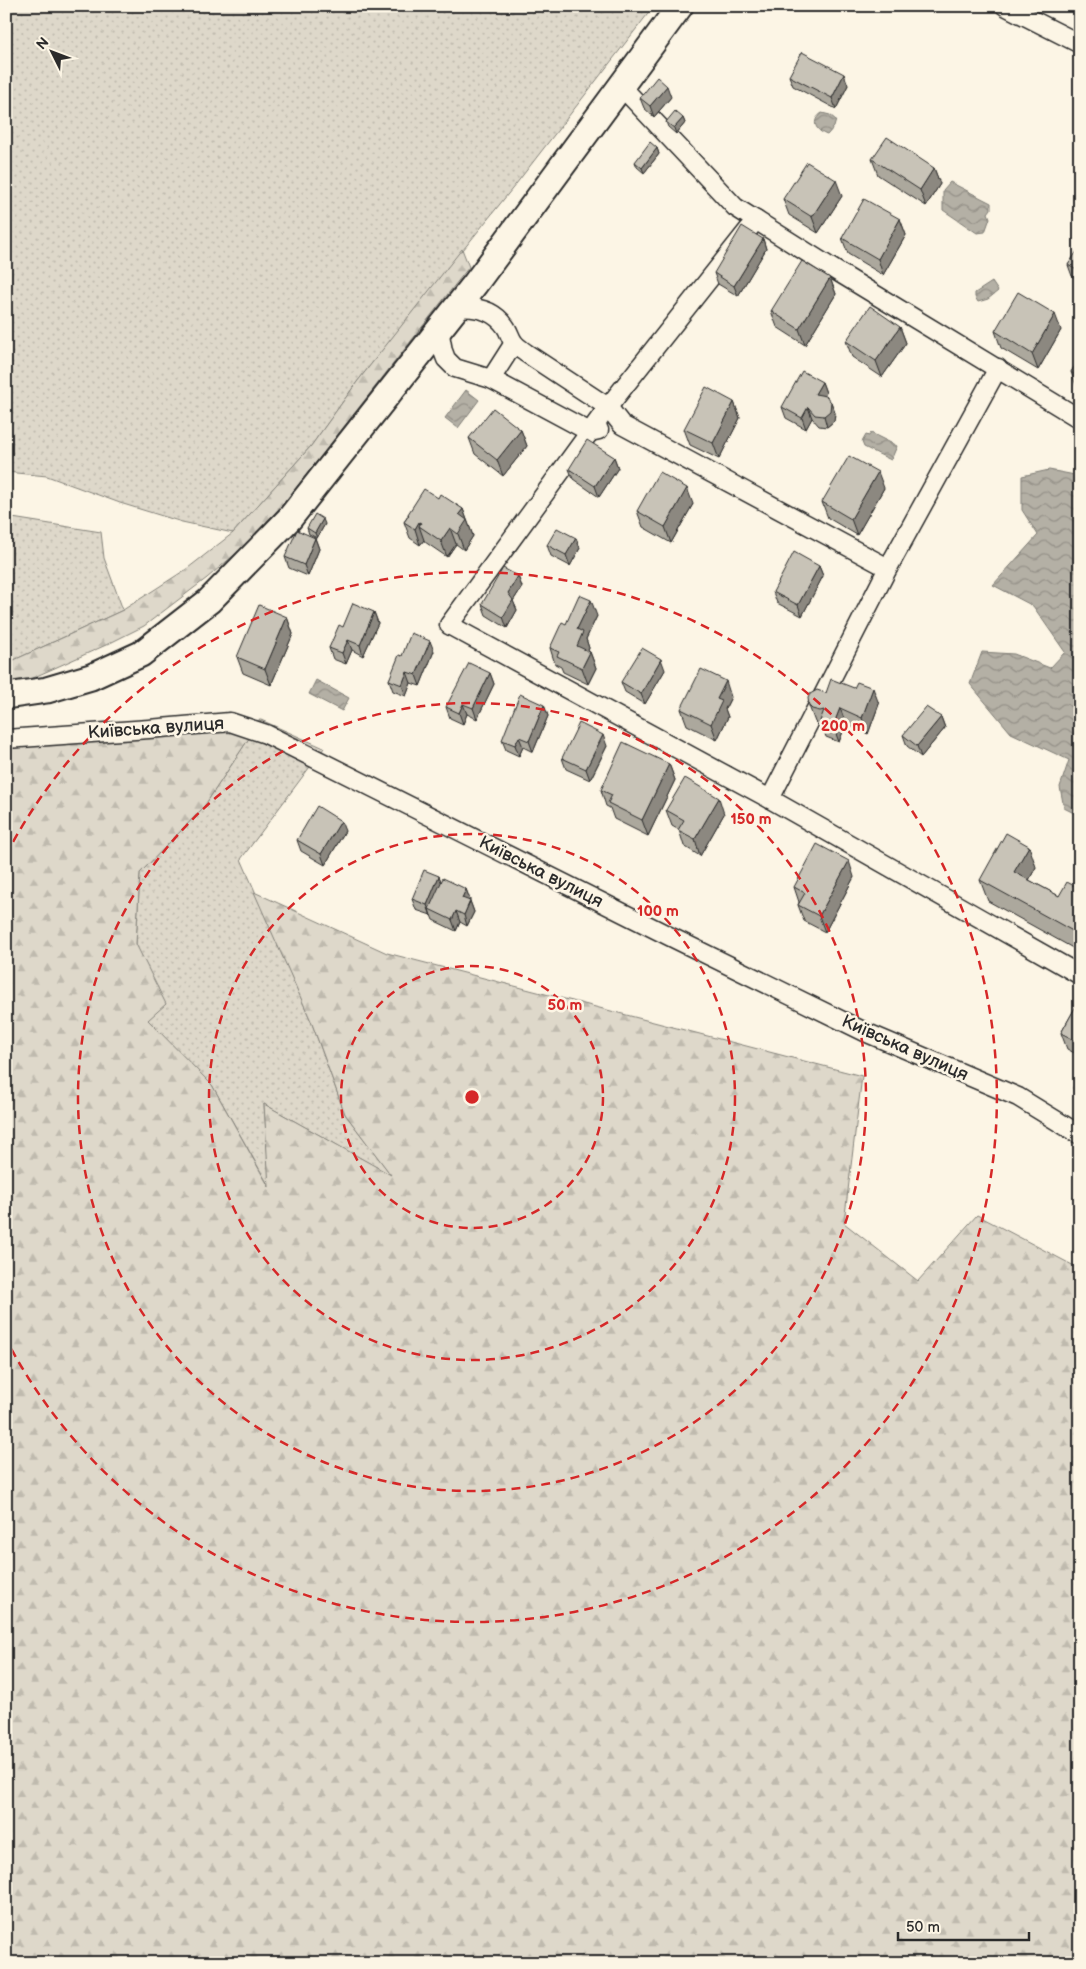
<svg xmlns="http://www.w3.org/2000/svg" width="1086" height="1969" viewBox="0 0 1086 1969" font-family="'Balsamiq Sans',sans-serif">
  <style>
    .grass { fill: url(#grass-dots); stroke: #84827a }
    .forest { fill: url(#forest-firs); stroke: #84827a }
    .water { fill: url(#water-waves); stroke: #7d7b74 }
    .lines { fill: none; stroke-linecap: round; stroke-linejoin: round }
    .minor-casing { stroke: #2b2b2b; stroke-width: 21 }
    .secondary-casing { stroke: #2b2b2b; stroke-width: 29 }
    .minor { stroke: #fcf5e5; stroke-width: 18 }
    .secondary { stroke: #fcf5e5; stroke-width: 25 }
    .wall { fill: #aca89d; stroke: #2b2b2b }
    .shaded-wall { fill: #8c8880; stroke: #2b2b2b }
    .building { fill: #c8c3b7; stroke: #2b2b2b }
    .ring { fill: none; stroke: #d62828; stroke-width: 2.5; stroke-dasharray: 9 6 }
    .labels { text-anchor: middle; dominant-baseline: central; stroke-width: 5; stroke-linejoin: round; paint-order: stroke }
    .street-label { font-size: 18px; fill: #2b2b2b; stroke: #fcf5e5 }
    .centre { fill: #d62828; stroke: #fcf5e5; stroke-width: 2.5 }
    .ring-label { font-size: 15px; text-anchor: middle; font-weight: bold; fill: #d62828; stroke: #fcf5e5; stroke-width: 5; stroke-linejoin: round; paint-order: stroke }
  </style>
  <defs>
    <pattern id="grass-dots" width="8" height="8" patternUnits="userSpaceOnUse" patternTransform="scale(1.25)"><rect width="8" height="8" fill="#ded8ca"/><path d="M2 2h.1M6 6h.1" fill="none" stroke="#bfbaae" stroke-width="1.8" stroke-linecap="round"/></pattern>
    <pattern id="forest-firs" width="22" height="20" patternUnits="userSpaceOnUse" patternTransform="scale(1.25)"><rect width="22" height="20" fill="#ded8ca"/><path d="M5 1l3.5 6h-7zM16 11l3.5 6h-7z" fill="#bfbaae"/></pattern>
    <pattern id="water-waves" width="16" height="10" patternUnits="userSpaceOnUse" patternTransform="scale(1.25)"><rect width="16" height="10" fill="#b4b0a5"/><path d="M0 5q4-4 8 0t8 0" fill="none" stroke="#938f87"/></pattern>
  </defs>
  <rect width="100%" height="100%" fill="#fcf5e5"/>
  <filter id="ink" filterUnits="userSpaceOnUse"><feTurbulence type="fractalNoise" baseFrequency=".02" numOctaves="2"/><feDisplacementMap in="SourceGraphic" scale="10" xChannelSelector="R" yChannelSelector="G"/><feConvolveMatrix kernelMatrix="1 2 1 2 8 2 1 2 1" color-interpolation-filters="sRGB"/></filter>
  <g filter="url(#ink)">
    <g class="grass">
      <polygon points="6,6 654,6 516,184 357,382 311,446 233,533 182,522 120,503 47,476 6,472"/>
      <polygon points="6,517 101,532 104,558 123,610 14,660 6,661"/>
      <polygon points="261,720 324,748 241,859 311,1021 345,1114 392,1176 264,1104 270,1188 212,1085 147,1020 136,944 140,873 203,808"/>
    </g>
    <g class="forest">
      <polygon points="462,249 469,267 285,502 246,545 207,578 144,626 106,645 30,679 6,685 6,661 14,660 123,610 188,568 233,533 311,446 357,382"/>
      <polygon points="261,720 203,808 140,873 136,944 166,1004 148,1020 212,1085 269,1187 264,1104 391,1175 345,1114 311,1021 254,892 387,953 862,1076 844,1223 918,1281 977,1215 1080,1269 1080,1963 6,1963 6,743"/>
    </g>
    <g class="water">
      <path d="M 822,113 L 830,115 L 836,120 L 834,127 L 827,135 C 816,131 810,121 822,113 Z"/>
      <polygon points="950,182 991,203 991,209 988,213 990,218 985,232 977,233 943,210 943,190"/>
      <polygon points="992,282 998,291 988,299 978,302 975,297 975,293"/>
      <polygon points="466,390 479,400 458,428 445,418"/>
      <polygon points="871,433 897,446 891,460 864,447 862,442 866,435 869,436"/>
      <polygon points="1049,470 1080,476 1080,816 1064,808 1060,787 1069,760 1011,733 970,684 982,652 1014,654 1050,668 1065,652 1033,606 993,585 1038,535 1022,510 1022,476"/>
      <polygon points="316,680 349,698 342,711 309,694"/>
    </g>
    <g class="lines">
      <defs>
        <g id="minor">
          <polyline points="1005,6 1080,44"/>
          <polyline points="621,86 735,207 838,272 1080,419"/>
          <polyline points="756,220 608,407 449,625 770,799 1080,975"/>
          <path d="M 456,308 C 474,306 493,309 505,326 C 509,331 510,338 514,343 C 517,347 522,350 526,353 L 608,407 L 622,425 L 888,568"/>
          <polyline points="439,329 443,351 446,359 455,368 491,379 590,432 599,430"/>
          <polyline points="491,379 514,343"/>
          <polyline points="6,739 149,729 230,722 266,734 671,937 865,1032 1018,1097 1080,1135"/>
          <polyline points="770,799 888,568 998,368"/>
        </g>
        <polyline id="secondary" points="6,696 47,690 91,677 141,654 209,601 290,518 475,284 680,6"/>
      </defs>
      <use href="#minor" class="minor-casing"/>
      <use href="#secondary" class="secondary-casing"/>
      <use href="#minor" class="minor"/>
      <use href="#secondary" class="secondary"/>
    </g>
    <g class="wall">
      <polygon points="789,76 848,85 836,109 793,86"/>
      <polygon points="671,97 654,117 644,108 640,98"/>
      <polygon points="683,118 685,123 676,134 668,127 666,122"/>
      <polygon points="657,148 659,154 644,173 637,167 635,162"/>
      <polygon points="872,159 934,168 940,184 926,206 878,175"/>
      <polygon points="842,196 818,233 789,215 783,199"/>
      <polygon points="900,219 906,235 883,275 848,254 842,238"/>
      <polygon points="763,239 766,249 738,296 718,284 714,273"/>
      <polygon points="1080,249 1080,280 1072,276 1068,265"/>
      <polygon points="830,278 836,294 805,345 777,327 771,311"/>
      <polygon points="900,327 906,343 882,377 852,357 846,341"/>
      <polygon points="1080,329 1080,351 1075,337"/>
      <polygon points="1061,330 1038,370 1001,348 995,331"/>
      <polygon points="1080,358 1080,390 1077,388 1071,372"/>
      <polygon points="822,382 826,393 824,395 831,402 835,413 834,421 827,427 819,426 812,418 806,429 786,418 782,407"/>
      <polygon points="734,402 740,418 719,459 690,445 684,429"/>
      <polygon points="521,430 527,446 503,476 475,454 469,438"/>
      <polygon points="614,457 618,468 599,497 573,479 569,469"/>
      <polygon points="884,488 857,535 828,518 822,502"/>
      <polygon points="438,498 463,509 473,536 464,550 456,544 447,557 425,542 424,540 420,545 410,538 404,522 408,516 408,514"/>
      <polygon points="693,504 671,543 643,527 637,511"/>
      <polygon points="325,524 317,538 309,534 307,528"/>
      <polygon points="315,538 319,549 308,576 289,568 285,557"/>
      <polygon points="576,538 580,548 570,566 551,556 547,545"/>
      <polygon points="819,566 823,576 802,616 777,603 773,592"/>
      <polygon points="518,576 522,587 513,601 517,610 507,628 486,615 482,604"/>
      <polygon points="374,612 378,623 363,656 352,650 346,664 333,659 329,648 343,627"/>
      <polygon points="597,616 586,639 589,648 588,651 590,652 596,668 588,684 563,672 561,667 555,664 550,648 566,624"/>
      <polygon points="287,617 293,634 271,685 243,673 237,657"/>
      <polygon points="434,651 420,686 411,683 406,696 393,691 389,680 402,656"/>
      <polygon points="665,670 645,704 625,692 621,682"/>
      <polygon points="490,673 494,684 477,719 467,714 463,724 450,718 446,707"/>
      <polygon points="826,693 879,704 868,734 846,724 839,742 826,737 822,726 818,725 815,722 809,706"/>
      <polygon points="731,697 725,709 728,717 717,740 687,725 681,709"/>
      <polygon points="544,705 548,716 533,752 523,747 519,756 506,750 502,740"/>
      <polygon points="941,717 945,728 921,757 907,746 903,735"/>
      <polygon points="607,746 590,780 566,769 562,758"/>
      <polygon points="669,764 675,780 648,836 614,819 610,808 606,806 601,790"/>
      <polygon points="666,810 724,814 700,856 684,846 679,830 672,826"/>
      <polygon points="345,831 325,865 301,851 297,840"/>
      <polygon points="1036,867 1029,880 1059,896 1080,889 1080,952 988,901 980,880"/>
      <polygon points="439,876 441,882 466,889 470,900 470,901 474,912 467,926 460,922 456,931 433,920 431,915 416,910 412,899"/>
      <polygon points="854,877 825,932 804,921 798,905 799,902 794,887"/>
      <polygon points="1080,999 1080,1056 1067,1049 1061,1033"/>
      <polygon points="1080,1075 1080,1101 1077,1099 1073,1088"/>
    </g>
    <g class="shaded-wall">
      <polygon points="844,74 848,85 836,109 832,98"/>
      <polygon points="667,86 671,97 654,117 650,106"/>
      <polygon points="683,118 685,123 676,134 674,128"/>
      <polygon points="657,148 659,154 644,173 642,168"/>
      <polygon points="934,168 940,184 926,206 920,190"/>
      <polygon points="836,180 842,196 818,233 812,217"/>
      <polygon points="900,219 906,235 883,275 878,259"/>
      <polygon points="763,239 766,249 738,296 734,286"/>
      <polygon points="830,278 836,294 805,345 799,329"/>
      <polygon points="1055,314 1061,330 1038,370 1032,354"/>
      <polygon points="900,327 906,343 882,377 876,361"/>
      <polygon points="822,382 826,393 819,404 815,394"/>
      <polygon points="734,402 740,418 719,459 713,443"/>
      <polygon points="831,402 835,413 834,421 827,427 824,416"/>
      <polygon points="808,407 812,418 806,429 802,418"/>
      <polygon points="521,430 527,446 503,476 497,460"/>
      <polygon points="614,457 618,468 599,497 595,486"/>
      <polygon points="878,472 884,488 857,535 851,519"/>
      <polygon points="687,488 693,504 671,543 665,527"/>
      <polygon points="463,509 473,536 464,550 458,534 459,514"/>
      <polygon points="323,519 325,524 317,538 315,533"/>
      <polygon points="419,522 421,527 419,526 424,540 420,545 415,529"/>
      <polygon points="450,528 456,544 447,557 441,541"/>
      <polygon points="315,538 319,549 308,576 304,565"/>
      <polygon points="576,538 580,548 570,566 566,555"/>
      <polygon points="819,566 823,576 802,616 798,605"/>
      <polygon points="518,576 522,587 513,601 517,610 507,628 503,617 508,593"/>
      <polygon points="591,600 597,616 586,639 589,648 583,662 577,646 577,629"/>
      <polygon points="374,612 378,623 363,656 360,645"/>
      <polygon points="287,617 293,634 271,685 265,669"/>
      <polygon points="348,640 352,650 346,664 342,653"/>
      <polygon points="430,641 434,651 420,686 416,675"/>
      <polygon points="590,652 596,668 588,684 582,668"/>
      <polygon points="661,659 665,670 645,704 641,694"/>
      <polygon points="407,672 411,683 406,696 402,685"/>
      <polygon points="490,673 494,684 477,719 473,708"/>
      <polygon points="726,681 731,697 725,709 728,717 717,740 711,724 717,699"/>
      <polygon points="873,688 879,704 868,734 862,718"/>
      <polygon points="463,704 467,714 463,724 459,713"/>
      <polygon points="544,705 548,716 533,752 529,741"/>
      <polygon points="840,708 846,724 839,742 833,726"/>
      <polygon points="941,717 945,728 921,757 917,746"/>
      <polygon points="603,735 607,746 590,780 586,769"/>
      <polygon points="519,737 523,747 519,756 515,745"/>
      <polygon points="669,764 675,780 648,836 642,820"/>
      <polygon points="719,798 724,814 700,856 695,839"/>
      <polygon points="341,821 345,831 325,865 321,854"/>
      <polygon points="1029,846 1036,867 1022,893 1014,872"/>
      <polygon points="849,861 854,877 825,932 819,916"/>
      <polygon points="439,876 443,886 429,909 431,916 427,905"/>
      <polygon points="466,889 470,900 466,909 462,898"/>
      <polygon points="470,901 474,912 467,926 464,915"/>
      <polygon points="456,911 460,922 456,931 452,920"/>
    </g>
    <g class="building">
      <polygon points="802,52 844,74 832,98 789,76"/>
      <polygon points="657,77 667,86 650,106 640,98"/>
      <polygon points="675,111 683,118 674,128 666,122"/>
      <polygon points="887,137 934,168 920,190 872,159"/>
      <polygon points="650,142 657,148 642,168 635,162"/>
      <polygon points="807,162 836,180 812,217 783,199"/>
      <polygon points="864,199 900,219 878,259 842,238"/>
      <polygon points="742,226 763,239 734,286 714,273"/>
      <polygon points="1079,248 1080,249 1080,272 1068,265"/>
      <polygon points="802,261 830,278 799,329 771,311"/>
      <polygon points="1018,292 1055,314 1032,354 995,331"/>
      <polygon points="870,306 900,327 876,361 846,341"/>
      <polygon points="1080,329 1080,340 1075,337"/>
      <polygon points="1080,358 1080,378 1071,372"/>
      <polygon points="802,371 822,382 815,394 826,396 831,402 830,411 824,416 815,415 808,407 802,418 782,407"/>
      <polygon points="706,387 734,402 713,443 684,429"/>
      <polygon points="493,408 521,430 497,460 469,438"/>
      <polygon points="587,440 614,457 595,486 569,469"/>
      <polygon points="849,456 878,472 851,519 822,502"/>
      <polygon points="659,472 687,488 665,527 637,511"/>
      <polygon points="424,489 438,498 440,494 463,509 459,514 467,520 458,534 450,528 441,541 419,526 421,523 419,522 415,529 404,522 409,515 408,514"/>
      <polygon points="315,514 323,519 315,533 307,528"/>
      <polygon points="557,528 576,538 566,555 547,545"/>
      <polygon points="297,530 315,538 304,565 285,557"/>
      <polygon points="794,552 819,566 798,605 773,592"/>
      <polygon points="503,568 518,576 508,593 513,600 503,617 482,604"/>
      <polygon points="579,595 591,600 577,629 583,632 577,646 590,652 582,668 557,656 559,652 550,648 562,622 566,624"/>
      <polygon points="353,603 374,612 360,645 348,640 342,653 329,648 339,625 343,627"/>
      <polygon points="259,605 287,617 265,669 237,657"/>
      <polygon points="411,633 430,641 416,675 407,672 402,685 389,680 399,655 402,656"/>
      <polygon points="642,648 661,659 641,694 621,682"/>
      <polygon points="469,663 490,673 473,708 463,704 459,713 446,707"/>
      <polygon points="701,669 726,681 717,699 722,701 711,724 681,709"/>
      <polygon points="831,679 854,688 857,682 873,688 862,718 840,708 833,726 820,721 824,710 820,711 812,709 809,706 808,698 810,694 817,690 826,693"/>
      <polygon points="520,694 544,705 529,741 519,737 515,745 502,740"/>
      <polygon points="926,707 941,717 917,746 903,735"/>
      <polygon points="579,723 603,735 586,769 562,758"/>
      <polygon points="623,742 669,764 642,820 608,803 612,795 601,790"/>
      <polygon points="685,778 719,798 695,839 678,830 684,820 666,810"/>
      <polygon points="317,806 341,821 321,854 297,840"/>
      <polygon points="1006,833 1029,846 1014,872 1059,896 1067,882 1080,889 1080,935 980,880"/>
      <polygon points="817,844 849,861 819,916 798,905 805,893 794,887"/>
      <polygon points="424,870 439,876 427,905 412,899"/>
      <polygon points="443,878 466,889 462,898 470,901 464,915 456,911 452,920 429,909"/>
      <polygon points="1080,999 1080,1043 1061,1033"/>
      <polygon points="1080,1075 1080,1092 1073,1088"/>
    </g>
  </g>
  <g class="ring">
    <circle cx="472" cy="1097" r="131"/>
    <circle cx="472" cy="1097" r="263"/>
    <circle cx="472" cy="1097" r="394"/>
    <path d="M6 855A525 525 0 1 1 6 1339"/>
  </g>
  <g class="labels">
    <g class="street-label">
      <text transform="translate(156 728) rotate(-4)">Київська вулиця</text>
      <text transform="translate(541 872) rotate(27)">Київська вулиця</text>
      <text transform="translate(905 1048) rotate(24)">Київська вулиця</text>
    </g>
  </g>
  <circle cx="472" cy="1097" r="8" class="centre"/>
  <g class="ring-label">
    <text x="843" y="731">200 m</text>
    <text x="751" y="824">150 m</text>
    <text x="658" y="916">100 m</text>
    <text x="565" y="1010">50 m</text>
  </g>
  <rect width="1086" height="1969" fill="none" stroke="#fcf5e5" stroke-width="25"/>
  <rect x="12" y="12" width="1061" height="1944" fill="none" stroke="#2b2b2b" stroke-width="2" filter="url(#ink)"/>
  <g transform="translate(52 52) rotate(312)" stroke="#fcf5e5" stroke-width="4" paint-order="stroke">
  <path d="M0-4L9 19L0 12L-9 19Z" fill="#2b2b2b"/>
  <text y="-8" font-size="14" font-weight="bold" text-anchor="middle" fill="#2b2b2b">N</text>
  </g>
  <path d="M898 1932v8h131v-8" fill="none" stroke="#2b2b2b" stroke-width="2.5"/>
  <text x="906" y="1932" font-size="15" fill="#2b2b2b" stroke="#fcf5e5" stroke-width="4" paint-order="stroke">50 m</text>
</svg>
